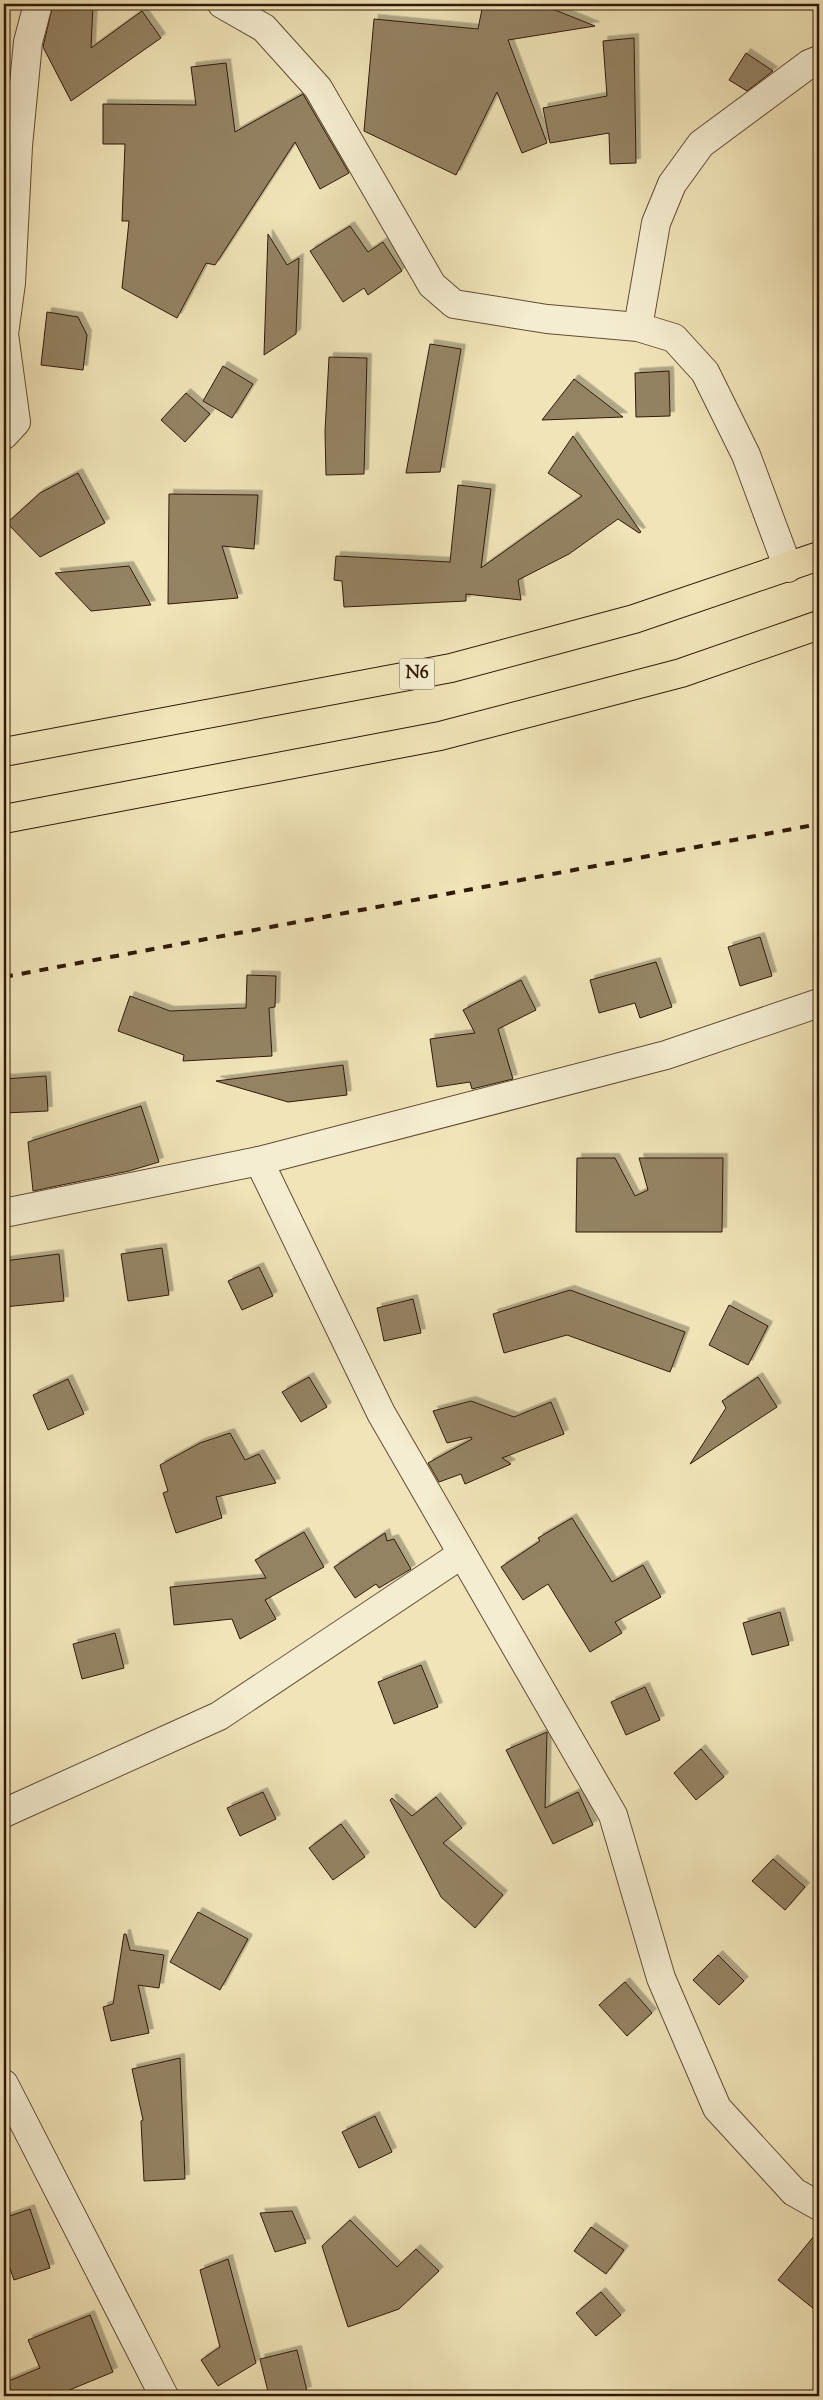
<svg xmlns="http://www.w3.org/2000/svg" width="823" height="2400" viewBox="0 0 823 2400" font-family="'Sorts Mill Goudy',serif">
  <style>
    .building { fill: #948364; stroke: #311909; filter: url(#shadow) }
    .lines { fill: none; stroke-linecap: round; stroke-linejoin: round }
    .street-casing { stroke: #614c35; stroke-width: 30 }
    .highway-casing { stroke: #311909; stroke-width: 30 }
    .street { stroke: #f5edd1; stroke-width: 28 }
    .highway { stroke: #f0e4b8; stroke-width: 28 }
    .rail { stroke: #311909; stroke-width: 4; stroke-dasharray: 9 9; stroke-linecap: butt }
    .labels { text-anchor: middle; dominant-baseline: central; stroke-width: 4; stroke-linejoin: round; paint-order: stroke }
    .shield { fill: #f5edd1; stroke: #6c5945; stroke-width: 1 }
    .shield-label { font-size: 18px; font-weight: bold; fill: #311909 }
  </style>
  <defs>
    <filter id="shadow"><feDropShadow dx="4.5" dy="-4.5" stdDeviation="0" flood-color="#0004"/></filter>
  </defs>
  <rect width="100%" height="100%" fill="#f0e4b8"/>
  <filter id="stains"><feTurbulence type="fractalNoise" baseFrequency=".004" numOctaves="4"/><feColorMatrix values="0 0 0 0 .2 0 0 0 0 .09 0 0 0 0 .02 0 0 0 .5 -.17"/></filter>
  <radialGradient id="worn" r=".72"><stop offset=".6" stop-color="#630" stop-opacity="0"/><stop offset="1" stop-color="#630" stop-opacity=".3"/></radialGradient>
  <g class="building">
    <polygon points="53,4 93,4 91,48 142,11 161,38 71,101 43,47"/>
    <polygon points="483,4 540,4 595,26 508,40 547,143 522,153 497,92 456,175 364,131 374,19 478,29"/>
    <polygon points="634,38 636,163 610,164 609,133 550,143 543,108 607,96 603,41"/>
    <polygon points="746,53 773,71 747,91 729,80"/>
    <polygon points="226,63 235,132 303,94 349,173 320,189 295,142 215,265 206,263 177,318 122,288 129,221 122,221 125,144 103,144 103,104 196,105 191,67"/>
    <polygon points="350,226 368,252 383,242 402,271 368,295 364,288 343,302 310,251"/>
    <polygon points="268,234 287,265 299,258 296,334 264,355"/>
    <polygon points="47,312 78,317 87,335 83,370 41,365"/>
    <polygon points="430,344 461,349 440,472 406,473"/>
    <polygon points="329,357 367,358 364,474 326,475 325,432"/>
    <polygon points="223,366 253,384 232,418 203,401"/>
    <polygon points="669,371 670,416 636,417 635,373"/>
    <polygon points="574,379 623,417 542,420"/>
    <polygon points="186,393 210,414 185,442 161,420"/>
    <polygon points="573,436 641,532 639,533 618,519 569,554 518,580 521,600 466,594 466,601 344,607 342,581 334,580 336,556 450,562 458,485 491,489 481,568 582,496 548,473"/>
    <polygon points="78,473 105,523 40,557 7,523 40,493"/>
    <polygon points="169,494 258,495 254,549 222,546 238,598 168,604"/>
    <polygon points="129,566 151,605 91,611 55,573"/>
    <polygon points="760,937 772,976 740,986 728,947"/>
    <polygon points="656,962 672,1007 640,1018 635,1003 599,1013 590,980"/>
    <polygon points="247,975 276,976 275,1007 269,1008 272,1056 183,1061 184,1055 118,1031 130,996 170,1011 246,1008"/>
    <polygon points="521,980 536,1010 498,1029 513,1079 472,1089 470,1082 437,1087 430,1039 475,1033 463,1010"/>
    <polygon points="343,1065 347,1095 288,1102 216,1081"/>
    <polygon points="46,1076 48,1111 5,1113 4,1079"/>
    <polygon points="141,1106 159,1162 129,1171 33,1191 28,1142"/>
    <polygon points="577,1158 615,1158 635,1196 648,1190 639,1158 723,1158 722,1232 576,1232"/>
    <polygon points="162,1248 169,1295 128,1301 121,1254"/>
    <polygon points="59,1254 64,1301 4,1307 4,1261"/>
    <polygon points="259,1267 273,1296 242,1310 228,1281"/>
    <polygon points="570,1290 685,1332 670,1372 567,1335 504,1353 493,1314"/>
    <polygon points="413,1299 421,1333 384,1341 377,1308"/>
    <polygon points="729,1305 768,1326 748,1365 709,1345"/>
    <polygon points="309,1377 327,1407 301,1422 282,1392"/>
    <polygon points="758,1377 777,1407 690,1464 726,1408 722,1401"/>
    <polygon points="68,1379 84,1414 48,1430 33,1395"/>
    <polygon points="471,1401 514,1417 551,1402 564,1434 502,1458 511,1464 465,1484 461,1474 439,1482 428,1463 472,1439 471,1437 447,1443 433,1411"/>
    <polygon points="230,1433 245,1460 259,1454 276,1483 216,1497 222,1518 176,1533 163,1493 168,1491 160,1465 200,1443"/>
    <polygon points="572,1518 612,1582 643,1565 661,1597 615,1622 622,1633 590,1652 548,1584 523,1600 501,1567 540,1541 538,1538"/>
    <polygon points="304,1532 324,1567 265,1600 276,1619 240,1639 232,1619 174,1625 170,1587 266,1578 255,1560"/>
    <polygon points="385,1533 387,1541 394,1539 411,1569 379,1588 376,1584 355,1598 334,1567"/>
    <polygon points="780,1612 789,1645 752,1655 743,1623"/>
    <polygon points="115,1633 124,1668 82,1679 73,1644"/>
    <polygon points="421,1665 438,1707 394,1724 378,1682"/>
    <polygon points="645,1687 660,1720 626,1735 611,1702"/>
    <polygon points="547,1732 545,1808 578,1792 593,1825 553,1844 506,1750"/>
    <polygon points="701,1749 724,1777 696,1800 674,1773"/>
    <polygon points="263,1792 276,1819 240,1836 227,1808"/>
    <polygon points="436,1797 462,1828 443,1843 503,1895 475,1928 441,1897 390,1800 392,1798 412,1816"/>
    <polygon points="341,1824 365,1857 333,1880 309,1848"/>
    <polygon points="773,1859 805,1887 785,1910 752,1881"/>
    <polygon points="198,1912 248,1939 220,1990 170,1962"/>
    <polygon points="124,1934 126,1934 130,1950 164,1955 159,1988 138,1985 149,2033 111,2041 103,2007 113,2004"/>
    <polygon points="718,1955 744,1981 719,2005 693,1980"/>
    <polygon points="625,1982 652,2013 627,2036 599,2005"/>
    <polygon points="180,2058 185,2179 144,2181 141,2121 143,2120 132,2069"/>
    <polygon points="375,2116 392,2152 359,2168 342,2132"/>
    <polygon points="30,2209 50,2268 14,2280 4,2251 4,2218"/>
    <polygon points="292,2211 306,2243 275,2252 260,2213"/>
    <polygon points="350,2220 397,2267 416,2249 439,2271 399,2309 348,2327 322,2246"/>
    <polygon points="591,2227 624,2250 606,2274 574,2251"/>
    <polygon points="819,2230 819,2313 778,2280"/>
    <polygon points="228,2259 256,2363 218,2386 201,2360 220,2347 200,2270"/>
    <polygon points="601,2292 621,2315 596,2336 576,2313"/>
    <polygon points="90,2315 113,2372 55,2396 4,2396 4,2383 40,2368 28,2340"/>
    <polygon points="297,2350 307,2391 285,2396 269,2396 260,2359"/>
  </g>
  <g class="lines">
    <defs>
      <g id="street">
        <polyline points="222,4 264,28 318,88 432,285 454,304 547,319 638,327 674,338 705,372 746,455 788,568"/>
        <polyline points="638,327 656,223 672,184 701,144 809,64 819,60"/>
        <polyline points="4,435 16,422 4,334 11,283 18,146 28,42 38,4"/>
        <polyline points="259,1161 381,1413 613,1815 661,1978 717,2108 794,2192 819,2206"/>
        <polyline points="4,1213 259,1161 666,1055 819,1003"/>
        <polyline points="4,1813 219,1716 462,1554"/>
        <polyline points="4,2084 164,2396"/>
      </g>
      <g id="highway">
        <polyline points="4,752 451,668 634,619 819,556"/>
        <polyline points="4,819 440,736 681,673 819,625"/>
      </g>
    </defs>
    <use href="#street" class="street-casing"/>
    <use href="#highway" class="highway-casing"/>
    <use href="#street" class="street"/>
    <use href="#highway" class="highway"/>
    <polyline class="rail" points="4,977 819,824"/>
  </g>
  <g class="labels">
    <rect class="shield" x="399.5" y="658.5" width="35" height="31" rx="4"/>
    <g class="shield-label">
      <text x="417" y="674">N6</text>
    </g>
  </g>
  <rect width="823" height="2400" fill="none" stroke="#f0e4b8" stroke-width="20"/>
  <rect x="5" y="5" width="813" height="2390" fill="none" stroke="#311909" stroke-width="2.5"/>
  <rect x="10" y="10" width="803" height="2380" fill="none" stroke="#311909"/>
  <rect width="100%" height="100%" filter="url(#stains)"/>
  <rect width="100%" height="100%" fill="url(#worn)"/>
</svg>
